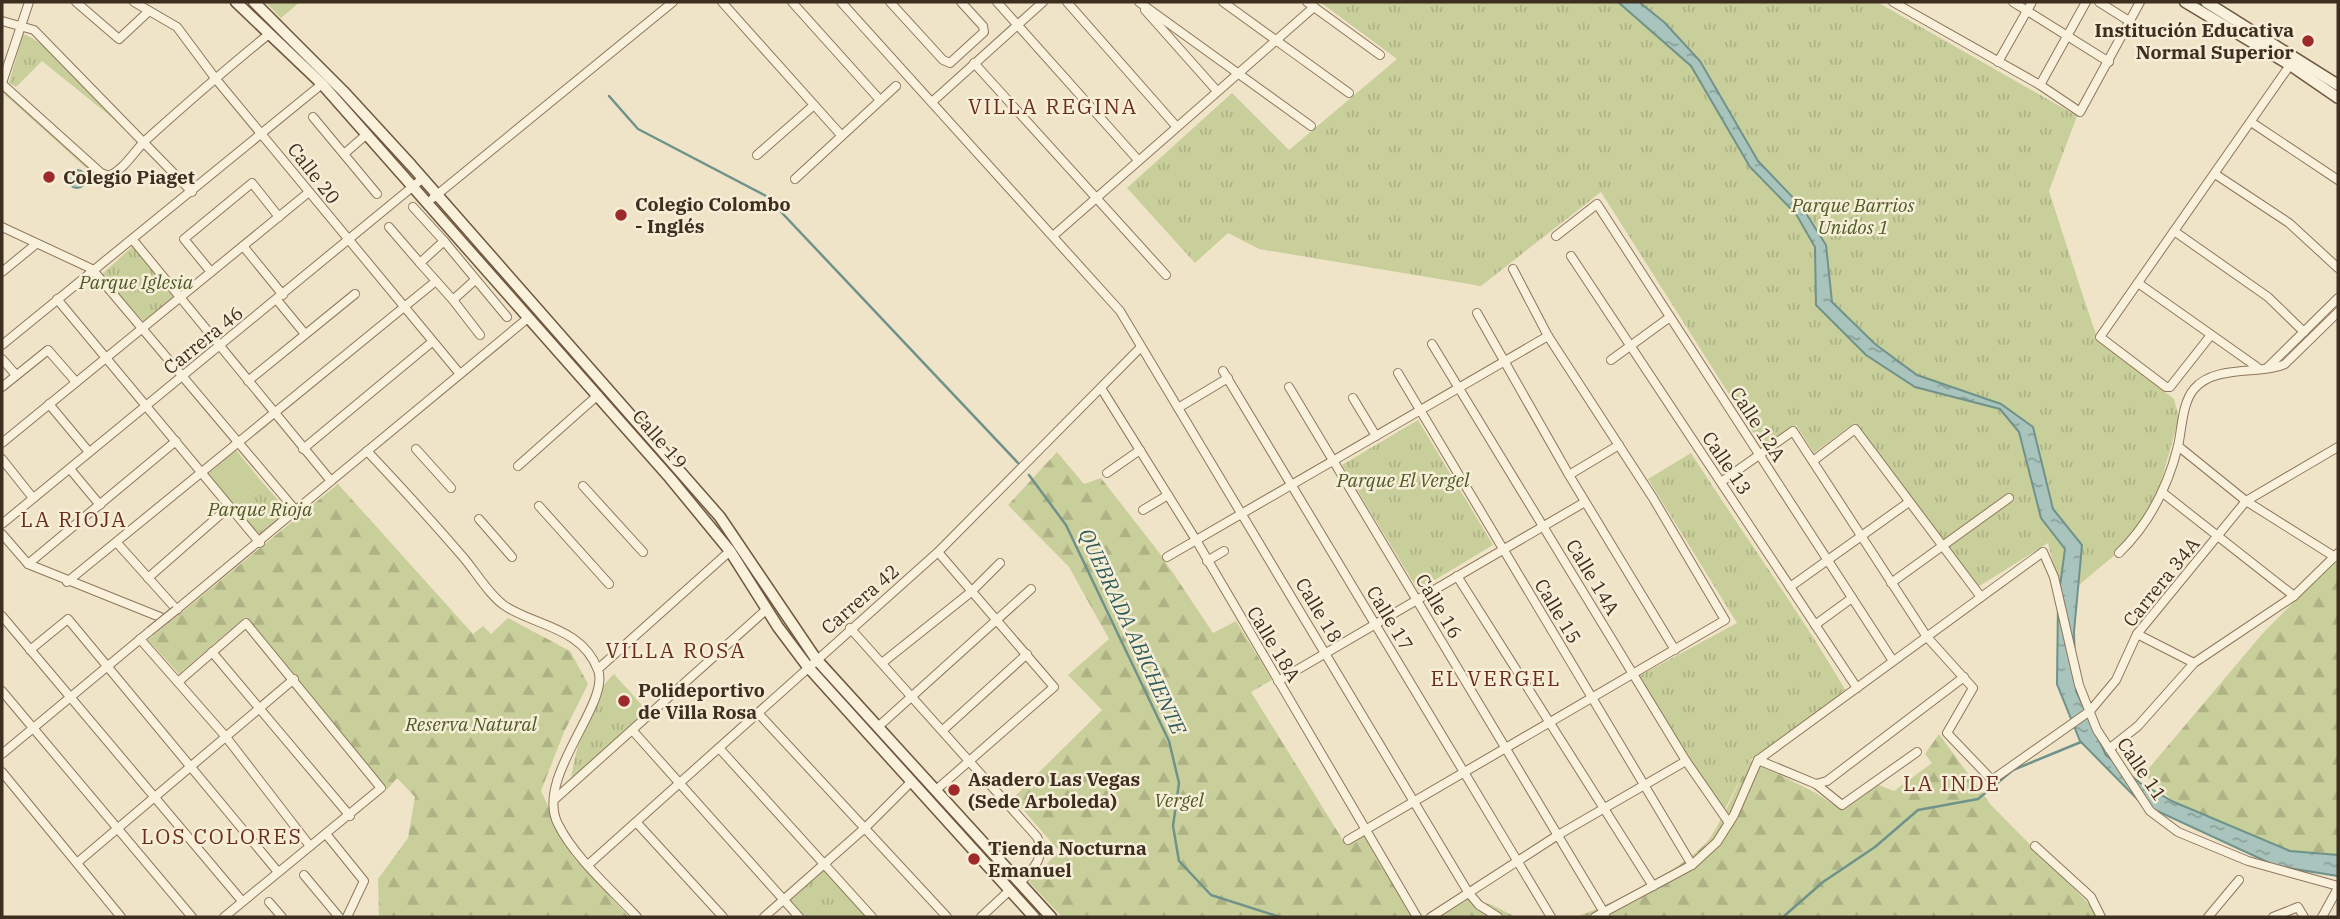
<svg xmlns="http://www.w3.org/2000/svg" width="2340" height="919" viewBox="0 0 2340 919" font-family="'IBM Plex Serif',serif">
  <style>
    .forest { fill: url(#forest-firs) }
    .park { fill: url(#park-tufts) }
    .garden { fill: #c9cf9b }
    .water { fill: url(#water-ripples); stroke: #6f938a; stroke-width: 2 }
    .lines { fill: none; stroke-linecap: round; stroke-linejoin: round }
    .stream { stroke: #6f938a; stroke-width: 2.5 }
    .street-casing { stroke: #8d765c; stroke-width: 10 }
    .secondary-casing { stroke: #6f573f; stroke-width: 13 }
    .street { stroke: #faf1dc; stroke-width: 8 }
    .secondary { stroke: #faf1dc; stroke-width: 10 }
    .street-bridge-casing { stroke: #8d765c; stroke-width: 10; stroke-linecap: butt }
    .street-bridge { stroke: #faf1dc; stroke-width: 8 }
    .poi-dot { fill: #9e2a2b; stroke: #f7eed8; stroke-width: 2.5 }
    .labels { text-anchor: middle; dominant-baseline: central; stroke-width: 5; stroke-linejoin: round; paint-order: stroke }
    .poi-label { font-size: 19px; font-weight: bold; fill: #3d2e20; stroke: #f7eed8; text-anchor: start }
    .street-label { font-size: 19px; fill: #3d2e20; stroke: #f7eed8 }
    .park-label { font-size: 19px; font-style: italic; fill: #4d5a26; stroke: #f7eed8 }
    .neighbourhood-label { font-size: 21px; letter-spacing: 2px; fill: #6b2e1e; stroke: #f7eed8 }
    .water-label { font-size: 21px; font-style: italic; fill: #2f5d5a; stroke: #f7eed8 }
  </style>
  <defs>
    <pattern id="forest-firs" width="22" height="20" patternUnits="userSpaceOnUse" patternTransform="scale(1.75)"><rect width="22" height="20" fill="#c9cf9b"/><path d="M5 1l3.5 6h-7zM16 11l3.5 6h-7z" fill="#aeb285"/></pattern>
    <pattern id="park-tufts" width="24" height="20" patternUnits="userSpaceOnUse" patternTransform="scale(1.75)"><rect width="24" height="20" fill="#c9cf9b"/><path d="M3 7l-1-3M5 7V3M7 7l1-3M15 17l-1-3M17 17v-4M19 17l1-3" fill="none" stroke="#aeb285"/></pattern>
    <pattern id="water-ripples" width="26" height="14" patternUnits="userSpaceOnUse" patternTransform="scale(1.75)"><rect width="26" height="14" fill="#a9c4bc"/><path d="M2 4q2-2 4 0t4 0M15 11q2-2 4 0t4 0" fill="none" stroke="#8ba098"/></pattern>
  </defs>
  <rect width="100%" height="100%" fill="#f0e4c8"/>
  <g class="forest">
    <polygon points="1057,452 1084,484 1101,478 1161,555 1213,633 1236,621 1272,680 1251,692 1346,845 1365,834 1415,917 1062,917 1029,882 1059,851 1013,798 1102,710 1068,675 1109,639 1069,567 1008,505"/>
    <polygon points="338,484 473,634 483,626 491,634 508,618 570,651 588,684 564,732 541,791 572,856 629,917 379,917 378,879 408,838 415,797 397,778 387,790 245,617 179,674 148,640"/>
    <polygon points="2338,558 2338,855 2290,851 2174,802 2144,774 2263,633"/>
    <path d="M 1939,734 L 1991,805 L 2098,913 L 2095,917 L 1575,917 C 1609,906 1689,867 1710,838 C 1726,814 1737,785 1750,760 L 1816,793 L 1841,810 L 1876,784 L 1894,791 L 1932,763 L 1925,754 Z"/>
    <polygon points="1467,898 1492,905 1516,917 1435,917"/>
  </g>
  <g class="park">
    <polygon points="265,2 300,2 281,18"/>
    <polygon points="1320,2 1877,2 2077,116 2049,191 2085,302 2098,340 2174,399 2179,418 2159,489 2128,544 2062,599 2048,543 1978,587 1854,423 1814,453 1796,425 1763,448 1601,192 1481,286 1259,249 1228,233 1195,263 1127,188 1232,93 1289,150 1397,59"/>
    <path d="M 23,34 C 54,44 110,111 136,137 L 42,61 L 16,87 L 9,83 Z"/>
    <polygon points="3,88 105,179 117,174 119,178 107,187 2,92"/>
    <polygon points="133,246 176,295 144,322 101,275"/>
    <polygon points="1418,420 1493,545 1418,590 1342,465"/>
    <path d="M 1691,453 C 1742,533 1798,609 1846,691 L 1750,760 L 1723,813 L 1639,676 L 1737,623 L 1648,479 Z"/>
    <polygon points="262,482 288,511 258,537 232,507"/>
    <path d="M 614,674 L 647,711 L 571,780 C 574,751 592,693 614,674 Z"/>
    <polygon points="825,869 870,917 803,917 789,901"/>
  </g>
  <g class="garden">
    <polygon points="236,450 262,482 232,507 205,476"/>
    <polygon points="616,679 644,710 630,723 603,691"/>
  </g>
  <g class="water">
    <polygon points="1618,2 1639,2 1664,22 1700,61 1758,161 1802,207 1826,245 1832,302 1875,344 1917,375 2001,404 2033,427 2053,509 2082,545 2074,632 2076,691 2106,755 2140,783 2174,802 2290,851 2338,855 2338,876 2276,866 2142,804 2080,741 2057,684 2058,601 2065,549 2041,518 2019,432 2000,409 1915,387 1866,355 1816,305 1815,247 1796,214 1750,167 1691,66"/>
    <circle cx="77" cy="179" r="9"/>
  </g>
  <g class="lines">
    <g class="stream">
      <polyline points="609,96 638,129 766,196 1020,465"/>
      <polyline points="1029,475 1066,525 1169,741 1179,783 1173,826 1179,861 1211,895 1280,917"/>
      <polyline points="1783,917 1823,882 1875,847 1918,810 1978,799 2013,770 2081,742"/>
    </g>
    <defs>
      <g id="street">
        <polyline points="76,2 119,39 149,11"/>
        <polyline points="134,2 177,27 215,78 460,374"/>
        <polyline points="722,2 841,135"/>
        <polyline points="792,2 880,100"/>
        <polyline points="841,2 1120,311 1468,892 1479,905 1498,917"/>
        <polyline points="890,2 943,60 950,63 984,32 983,26 961,2"/>
        <polyline points="997,2 1138,160"/>
        <polyline points="1067,2 1176,126"/>
        <polyline points="1139,2 1311,126"/>
        <polyline points="1223,2 1349,93"/>
        <polyline points="1307,2 1380,55"/>
        <polyline points="1893,2 2040,85 2080,112 2140,2"/>
        <polyline points="2013,2 2109,62"/>
        <polyline points="2099,2 2129,21"/>
        <polyline points="1145,10 1217,91"/>
        <polyline points="2,21 34,30 192,192"/>
        <polyline points="1998,62 2032,2"/>
        <polyline points="974,63 1166,275"/>
        <polyline points="2,83 29,2"/>
        <path d="M 2,84 L 101,173 L 109,176 C 125,169 134,151 147,139 C 187,103 227,68 269,34"/>
        <polyline points="2040,85 2086,2"/>
        <polyline points="932,102 1043,2"/>
        <polyline points="313,117 377,194"/>
        <polyline points="2251,122 2338,180"/>
        <polyline points="344,154 367,134"/>
        <polyline points="757,155 814,105"/>
        <polyline points="2215,174 2289,223 2338,268"/>
        <polyline points="795,179 896,86"/>
        <polyline points="433,198 673,2"/>
        <polyline points="413,207 444,241"/>
        <polyline points="2,227 92,269 297,512"/>
        <polyline points="389,227 420,263"/>
        <polyline points="2174,231 2268,297 2304,332"/>
        <polyline points="1053,236 1314,7"/>
        <polyline points="1556,236 1597,204 1893,661"/>
        <polyline points="133,240 331,481 528,318"/>
        <polyline points="243,246 283,295"/>
        <polyline points="1571,256 1857,688"/>
        <polyline points="2,272 36,244"/>
        <polyline points="211,272 184,239 252,183 279,217"/>
        <polyline points="475,280 453,300 420,263 444,241 507,317"/>
        <polyline points="2138,283 2257,367"/>
        <polyline points="57,299 260,543"/>
        <polyline points="277,300 305,334"/>
        <polyline points="453,300 480,335"/>
        <polyline points="1477,313 1569,475 1675,650"/>
        <polyline points="2211,335 2170,387 2166,387 2100,337 2290,65"/>
        <polyline points="1432,344 1686,761 1729,823"/>
        <polyline points="2,345 322,84"/>
        <polyline points="2,359 16,375"/>
        <polyline points="1611,360 1670,317"/>
        <polyline points="2267,368 2338,298"/>
        <polyline points="1223,371 1551,917"/>
        <polyline points="1398,373 1692,865"/>
        <polyline points="248,381 355,294"/>
        <polyline points="2,387 48,350 76,382"/>
        <polyline points="1289,387 1605,914"/>
        <polyline points="1101,388 1196,540 1417,917"/>
        <polyline points="1353,398 1376,436"/>
        <polyline points="49,404 89,452"/>
        <polyline points="1178,408 1228,378"/>
        <polyline points="2,443 309,192"/>
        <polyline points="2178,446 2246,501 2335,557"/>
        <polyline points="303,449 432,342"/>
        <polyline points="416,449 451,488"/>
        <path d="M 367,451 C 400,486 432,521 463,557 C 476,572 489,595 505,606 C 535,626 582,627 598,670 C 611,703 534,778 558,824 C 574,857 612,890 637,917"/>
        <polyline points="2,459 33,498"/>
        <polyline points="1813,461 1855,429 1981,597"/>
        <polyline points="518,466 598,395"/>
        <polyline points="70,469 100,505"/>
        <polyline points="1107,473 1140,450"/>
        <polyline points="1569,475 1619,445"/>
        <polyline points="1721,482 1793,431 1927,637 1973,688 1947,733 1992,780 2090,711 2116,680 2137,634 2246,501 2338,447"/>
        <polyline points="583,486 643,552"/>
        <polyline points="2163,493 2294,596"/>
        <polyline points="539,506 609,584"/>
        <polyline points="1143,510 1168,495"/>
        <polyline points="479,519 512,557"/>
        <polyline points="2,524 422,179"/>
        <polyline points="2,534 28,564 165,619"/>
        <polyline points="118,544 177,610"/>
        <path d="M 2119,553 C 2149,524 2168,486 2178,446 C 2182,429 2182,403 2194,389 C 2215,364 2262,375 2285,364 L 2338,312"/>
        <polyline points="1167,557 1548,336"/>
        <polyline points="1207,561 1224,551"/>
        <polyline points="28,564 176,441"/>
        <polyline points="1457,576 1653,886"/>
        <polyline points="148,578 229,507"/>
        <polyline points="67,582 436,281"/>
        <polyline points="1891,583 2009,498"/>
        <polyline points="1790,587 1909,502"/>
        <polyline points="176,610 331,481"/>
        <polyline points="2,616 242,901"/>
        <polyline points="1815,625 1852,598"/>
        <path d="M 850,628 L 1037,837 C 1047,856 1033,869 1021,882"/>
        <polyline points="2137,634 2194,663"/>
        <polyline points="140,639 226,737 310,846"/>
        <polyline points="30,650 68,619 278,872"/>
        <polyline points="212,652 350,816"/>
        <polyline points="882,663 971,592 1000,563"/>
        <polyline points="598,669 730,551"/>
        <polyline points="1278,681 1585,502"/>
        <polyline points="178,682 246,623 381,788 224,917"/>
        <polyline points="2,691 192,917"/>
        <polyline points="758,713 947,917"/>
        <polyline points="879,726 1031,589"/>
        <polyline points="943,730 1027,654"/>
        <polyline points="633,731 799,917"/>
        <polyline points="719,748 872,917"/>
        <polyline points="2109,749 2138,726 2194,663 2294,596 2338,553"/>
        <polyline points="2,754 150,631"/>
        <polyline points="1758,760 2043,552 2054,577 2079,685 2097,730 2150,811 2178,832 2248,861 2338,886"/>
        <polyline points="1758,760 1816,784 1842,805 1917,752"/>
        <polyline points="2,772 121,917"/>
        <polyline points="1816,784 1827,781 1964,677"/>
        <polyline points="936,790 1054,687 938,552"/>
        <polyline points="555,799 767,609"/>
        <polyline points="637,823 723,917"/>
        <polyline points="326,834 364,881 347,917"/>
        <polyline points="1348,840 1725,620 1653,498 1548,336 1513,269"/>
        <polyline points="2035,846 2091,897 2101,917"/>
        <polyline points="78,862 294,679"/>
        <polyline points="589,864 938,552 1141,347"/>
        <polyline points="304,875 339,917"/>
        <polyline points="269,902 282,917"/>
        <polyline points="764,917 866,827 912,781"/>
        <polyline points="981,917 1010,890"/>
        <polyline points="1431,917 1558,835 1686,761"/>
        <polyline points="1595,917 1692,865 1717,842 1734,815 1758,760"/>
        <polyline points="2208,917 2239,880"/>
        <polyline points="2273,917 2298,907 2304,917"/>
        <polyline points="2322,917 2338,888"/>
      </g>
      <g id="secondary">
        <polyline points="236,2 322,84 670,478 730,551 778,627 808,667 1034,917"/>
        <polyline points="254,2 343,91 411,165 720,517 816,659 1051,917"/>
        <polyline points="2185,2 2290,65 2338,98"/>
        <polyline points="2206,2 2338,85"/>
      </g>
    </defs>
    <use href="#street" class="street-casing"/>
    <use href="#secondary" class="secondary-casing"/>
    <use href="#street" class="street"/>
    <use href="#secondary" class="secondary"/>
    <defs>
      <polyline id="street-bridge" points="150,631 176,610"/>
    </defs>
    <use href="#street-bridge" class="street-bridge-casing"/>
    <use href="#street-bridge" class="street-bridge"/>
  </g>
  <g class="poi-dot">
    <circle cx="2308" cy="41" r="7"/>
    <circle cx="49" cy="177" r="7"/>
    <circle cx="621" cy="215" r="7"/>
    <circle cx="624" cy="701" r="7"/>
    <circle cx="954" cy="790" r="7"/>
    <circle cx="974" cy="859" r="7"/>
  </g>
  <g class="labels">
    <g class="poi-label">
      <text x="2294" y="30" text-anchor="end">Institución Educativa<tspan x="2294" dy="22">Normal Superior</tspan></text>
      <text x="63" y="177">Colegio Piaget</text>
      <text x="635" y="204">Colegio Colombo<tspan x="635" dy="22">- Inglés</tspan></text>
      <text x="638" y="690">Polideportivo<tspan x="638" dy="22">de Villa Rosa</tspan></text>
      <text x="968" y="779">Asadero Las Vegas<tspan x="968" dy="22">(Sede Arboleda)</tspan></text>
      <text x="988" y="848">Tienda Nocturna<tspan x="988" dy="22">Emanuel</tspan></text>
    </g>
    <g class="street-label">
      <text transform="translate(314 173) rotate(52)">Calle 20</text>
      <text transform="translate(203 340) rotate(-39)">Carrera 46</text>
      <text transform="translate(1758 424) rotate(57)">Calle 12A</text>
      <text transform="translate(660 439) rotate(49)">Calle 19</text>
      <text transform="translate(1727 463) rotate(56)">Calle 13</text>
      <text transform="translate(1593 577) rotate(59)">Calle 14A</text>
      <text transform="translate(2161 582) rotate(-51)">Carrera 34A</text>
      <text transform="translate(860 599) rotate(-41)">Carrera 42</text>
      <text transform="translate(1439 606) rotate(59)">Calle 16</text>
      <text transform="translate(1319 610) rotate(59)">Calle 18</text>
      <text transform="translate(1558 611) rotate(59)">Calle 15</text>
      <text transform="translate(1390 618) rotate(59)">Calle 17</text>
      <text transform="translate(1274 644) rotate(59)">Calle 18A</text>
      <text transform="translate(2142 769) rotate(56)">Calle 11</text>
    </g>
    <g class="park-label">
      <text x="1853" y="205">Parque Barrios<tspan x="1853" dy="22">Unidos 1</tspan></text>
      <text x="136" y="282">Parque Iglesia</text>
      <text x="1403" y="480">Parque El Vergel</text>
      <text x="260" y="509">Parque Rioja</text>
      <text x="471" y="724">Reserva Natural</text>
      <text x="1179" y="800">Vergel</text>
    </g>
    <g class="neighbourhood-label">
      <text x="1053" y="106">VILLA REGINA</text>
      <text x="74" y="519">LA RIOJA</text>
      <text x="676" y="650">VILLA ROSA</text>
      <text x="1496" y="678">EL VERGEL</text>
      <text x="1952" y="783">LA INDE</text>
      <text x="222" y="836">LOS COLORES</text>
    </g>
    <g class="water-label">
      <text transform="translate(1133 631) rotate(65)">QUEBRADA ABICHENTE</text>
    </g>
  </g>
  <rect width="2340" height="919" fill="none" stroke="#3d2e20" stroke-width="7"/>
</svg>
